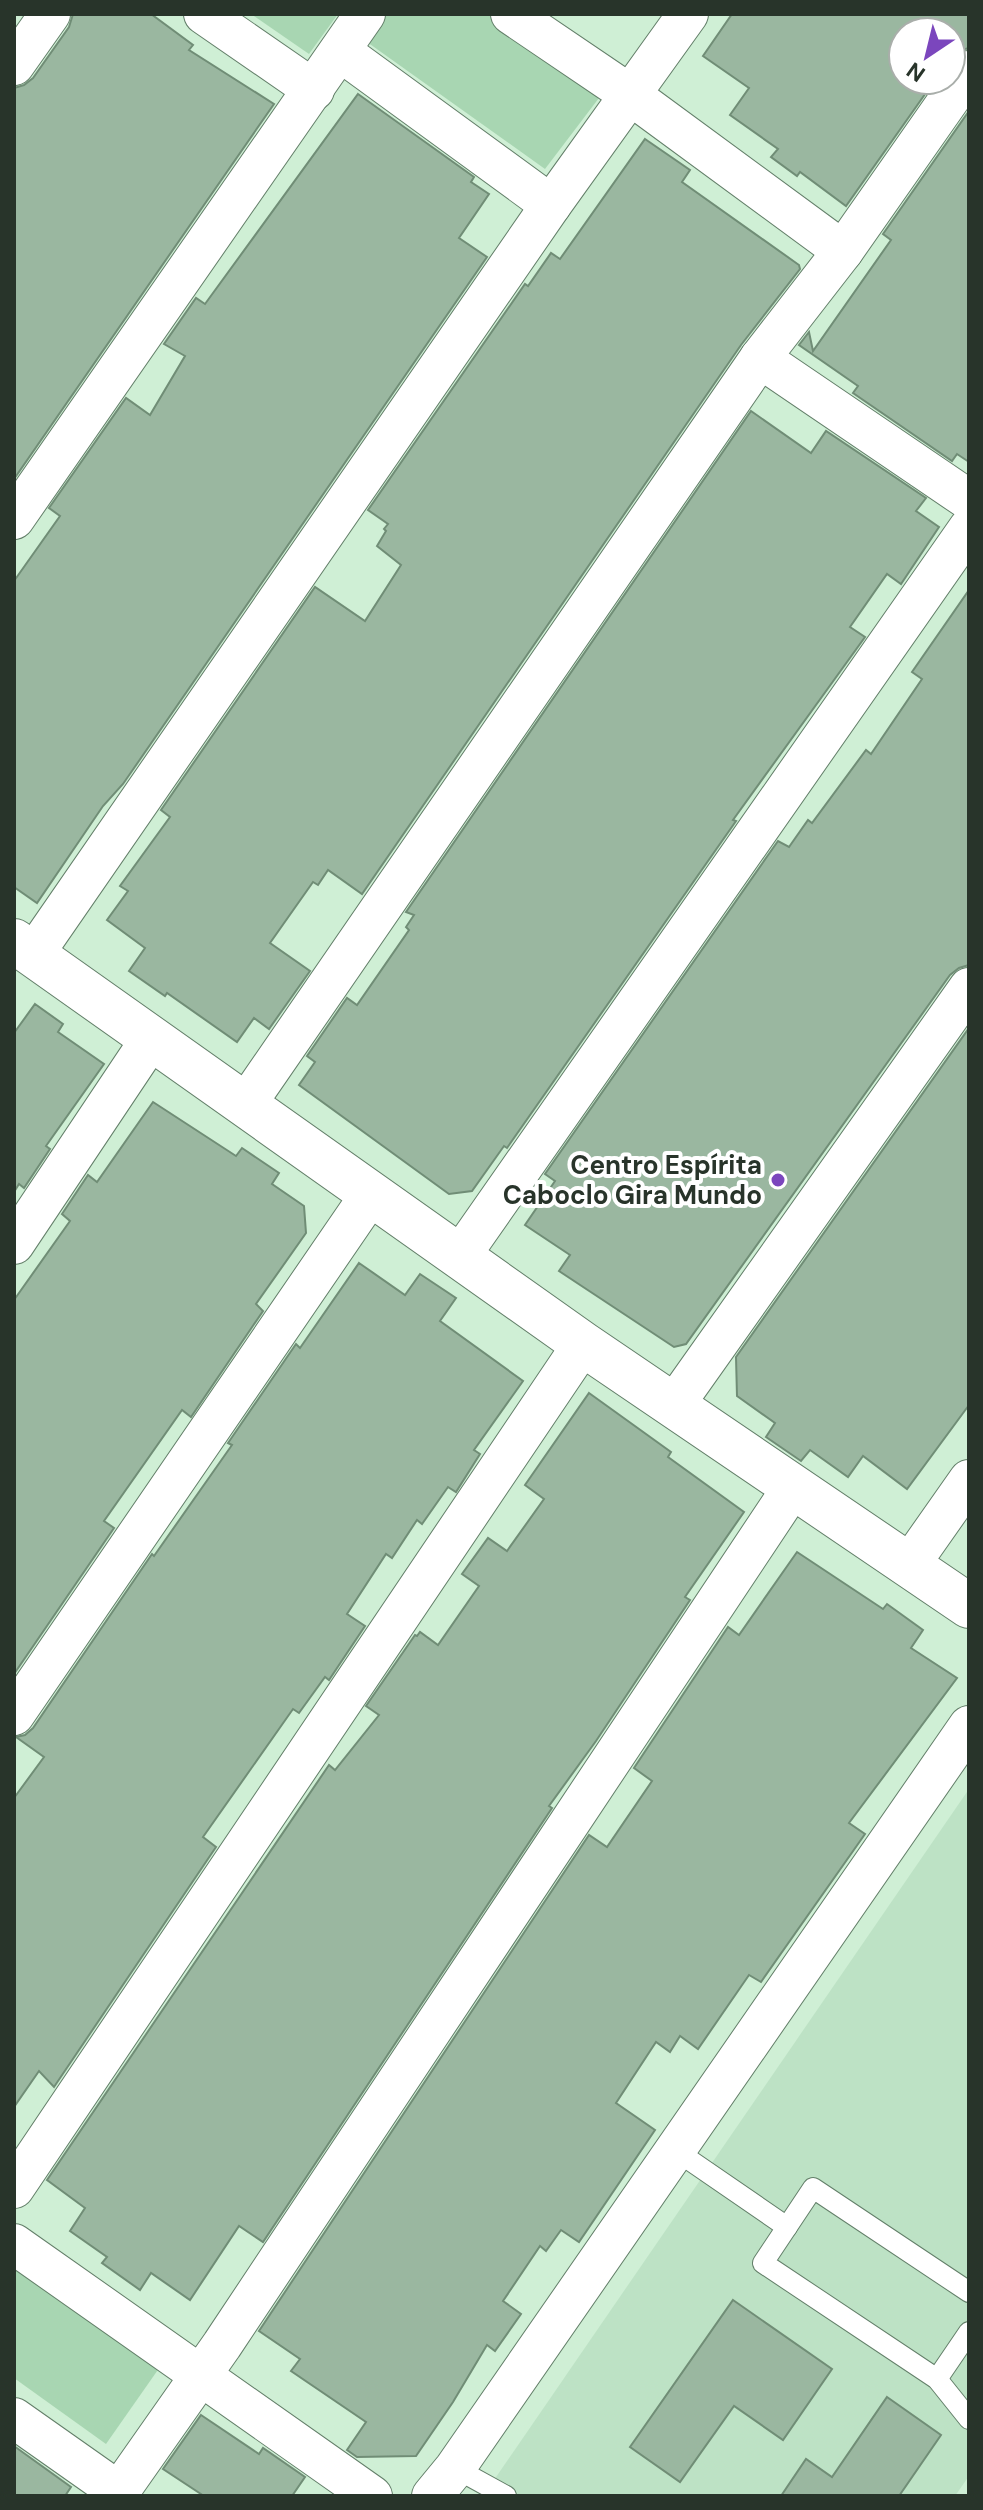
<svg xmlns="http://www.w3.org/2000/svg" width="983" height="2510" viewBox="0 0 983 2510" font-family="'DM Sans',sans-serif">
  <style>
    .built { fill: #bde2c5 }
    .green { fill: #a8d6b2 }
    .building { fill: #9ab7a0; stroke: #708d76; stroke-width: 2 }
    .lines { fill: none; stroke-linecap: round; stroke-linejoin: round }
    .lane-casing { stroke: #637f69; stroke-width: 22 }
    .street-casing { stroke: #637f69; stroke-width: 42 }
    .secondary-casing { stroke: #637f69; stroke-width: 46 }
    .lane { stroke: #fff; stroke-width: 20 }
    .street { stroke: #fff; stroke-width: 40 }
    .secondary { stroke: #fff; stroke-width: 44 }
    .poi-dot { fill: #7b46bd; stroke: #fff; stroke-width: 3 }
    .labels { text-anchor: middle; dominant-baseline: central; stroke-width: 8; stroke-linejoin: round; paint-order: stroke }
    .poi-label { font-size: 26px; font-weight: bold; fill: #28342a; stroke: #fff; text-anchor: end }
  </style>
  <rect width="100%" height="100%" fill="#cfefd5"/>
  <polygon class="built" points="969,1789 969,2476 955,2496 483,2496"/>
  <g class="green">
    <polygon points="251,14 338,14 309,54"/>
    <polygon points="386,14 489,14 602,94 545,169 367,42"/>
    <polygon points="14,2260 162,2364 106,2444 14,2378"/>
  </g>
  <g class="building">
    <polygon points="73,14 151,14 193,45 189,50 274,104 14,479 14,88 24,85 33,78 69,27"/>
    <polygon points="732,14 969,14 969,48 959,51 951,57 951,32 903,32 903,80 935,80 846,206 800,172 797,176 771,157 778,149 730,115 749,88 703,56"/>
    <polygon points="358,94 474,177 471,182 489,194 459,238 487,257 123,784 103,806 37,903 14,887 14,581 60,516 49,508 126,398 150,415 185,356 164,344 196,298 205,304"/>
    <polygon points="969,111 969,462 957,454 952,461 853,393 858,386 799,345 809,332 813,351 891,240 883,234"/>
    <polygon points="645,139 690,170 682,182 799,265 800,269 741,345 362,894 328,870 318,885 313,882 270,943 310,971 269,1029 254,1018 237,1042 167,993 165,996 129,971 145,948 107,920 128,891 120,886 170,817 161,810 315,587 365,621 401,565 377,546 386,531 384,529 388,524 368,510 525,284 528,286 551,253 560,259"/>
    <polygon points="751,411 811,453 826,431 926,498 916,511 939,527 901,584 887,574 850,627 865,637 733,820 736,821 507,1148 504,1146 472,1191 449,1194 299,1085 315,1062 307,1056 347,998 357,1005 409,930 406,927 414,915 406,912"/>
    <polygon points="969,590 969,965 959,968 950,975 686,1344 674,1347 559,1271 570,1255 525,1225 555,1181 545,1174 778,841 789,847 808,820 812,823 866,750 871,754 922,679 912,672"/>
    <polygon points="35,1004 63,1024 58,1032 104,1064 46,1146 50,1149 24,1188 19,1184 14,1192 14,1033"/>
    <polygon points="969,1028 969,1405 907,1489 863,1456 848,1477 810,1450 801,1461 766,1437 775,1423 737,1396 736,1357"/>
    <polygon points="153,1102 236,1156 242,1148 279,1173 272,1184 304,1206 306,1233 256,1304 263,1311 191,1417 182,1410 104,1521 114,1528 14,1674 14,1300 70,1221 62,1214 88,1175 97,1182"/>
    <polygon points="359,1263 405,1295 420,1274 456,1298 440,1321 523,1381 474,1450 480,1454 456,1492 448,1487 422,1524 417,1520 392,1558 386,1554 347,1614 365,1626 329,1680 325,1677 299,1713 293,1709 203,1837 216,1847 54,2087 39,2071 14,2107 14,1798 44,1757 16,1737 25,1735 33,1728 152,1554 154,1556 232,1445 228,1443 296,1344 300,1348"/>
    <polygon points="589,1393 671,1452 668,1457 744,1512 685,1597 690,1600 596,1741 549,1806 552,1808 263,2242 239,2226 190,2300 151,2273 140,2290 102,2263 107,2257 70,2231 85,2208 47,2180 329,1765 335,1770 379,1715 366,1706 415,1635 417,1636 420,1632 438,1645 479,1586 462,1574 488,1538 507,1551 544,1499 525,1485"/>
    <polygon points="797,1552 883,1609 887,1604 923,1630 911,1648 957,1678 849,1823 865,1834 761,1982 749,1975 698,2049 680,2036 670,2052 656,2042 616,2103 655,2130 579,2242 561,2230 546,2251 540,2246 503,2301 521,2314 495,2351 487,2345 453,2402 416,2456 357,2457 347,2450 366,2422 291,2371 300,2359 259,2331 589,1835 607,1847 652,1781 634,1768 728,1627 739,1635"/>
    <polygon points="733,2300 832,2369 783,2440 734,2406 680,2482 630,2447"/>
    <polygon points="887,2397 941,2435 899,2496 781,2496 806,2459 832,2477"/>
    <polygon points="201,2415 259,2454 263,2448 305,2477 292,2496 204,2496 163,2469"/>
    <polygon points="14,2446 71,2487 65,2496 14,2496"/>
  </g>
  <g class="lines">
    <defs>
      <g id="lane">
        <polyline points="675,2150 787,2227"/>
        <polyline points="969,2292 813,2188 763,2263 937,2379 969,2419"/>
        <polyline points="937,2379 969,2332"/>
        <polyline points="455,2468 506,2496"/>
      </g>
      <g id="street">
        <polyline points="204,14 314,90"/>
        <polyline points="511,14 632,96 843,251"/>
        <polyline points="340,51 551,205"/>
        <polyline points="14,65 50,14"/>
        <polyline points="760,358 969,500"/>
        <polyline points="14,519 365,14"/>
        <polyline points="33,955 551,205 688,14"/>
        <polyline points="246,1104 760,358 843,251 969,71"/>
        <polyline points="14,1244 151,1039"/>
        <polyline points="460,1256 969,528"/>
        <polyline points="674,1405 969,988"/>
        <polyline points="910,1564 969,1480"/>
        <polyline points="14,1715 371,1194"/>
        <polyline points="14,2188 583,1344"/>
        <polyline points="14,2244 372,2496"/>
        <polyline points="14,2418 119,2492"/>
        <polyline points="116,2496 222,2345 793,1487"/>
        <polyline points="432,2496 455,2468 969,1726"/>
      </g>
      <polyline id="secondary" points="14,941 583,1344 969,1606"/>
    </defs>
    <use href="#lane" class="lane-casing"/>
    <use href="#street" class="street-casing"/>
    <use href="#secondary" class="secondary-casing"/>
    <use href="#lane" class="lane"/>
    <use href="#street" class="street"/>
    <use href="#secondary" class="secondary"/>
  </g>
  <circle class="poi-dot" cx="778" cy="1180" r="8"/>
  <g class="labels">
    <g class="poi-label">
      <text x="762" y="1165">Centro Espírita<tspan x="762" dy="30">Caboclo Gira Mundo</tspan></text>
    </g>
  </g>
  <rect width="983" height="2510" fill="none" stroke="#28342a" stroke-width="32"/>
  <g transform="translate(927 56) rotate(215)"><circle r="38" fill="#ffffff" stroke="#a9aeaa" stroke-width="2"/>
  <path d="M0-6L14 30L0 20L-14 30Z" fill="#7b46bd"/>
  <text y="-12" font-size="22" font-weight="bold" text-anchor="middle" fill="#28342a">N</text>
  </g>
</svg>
